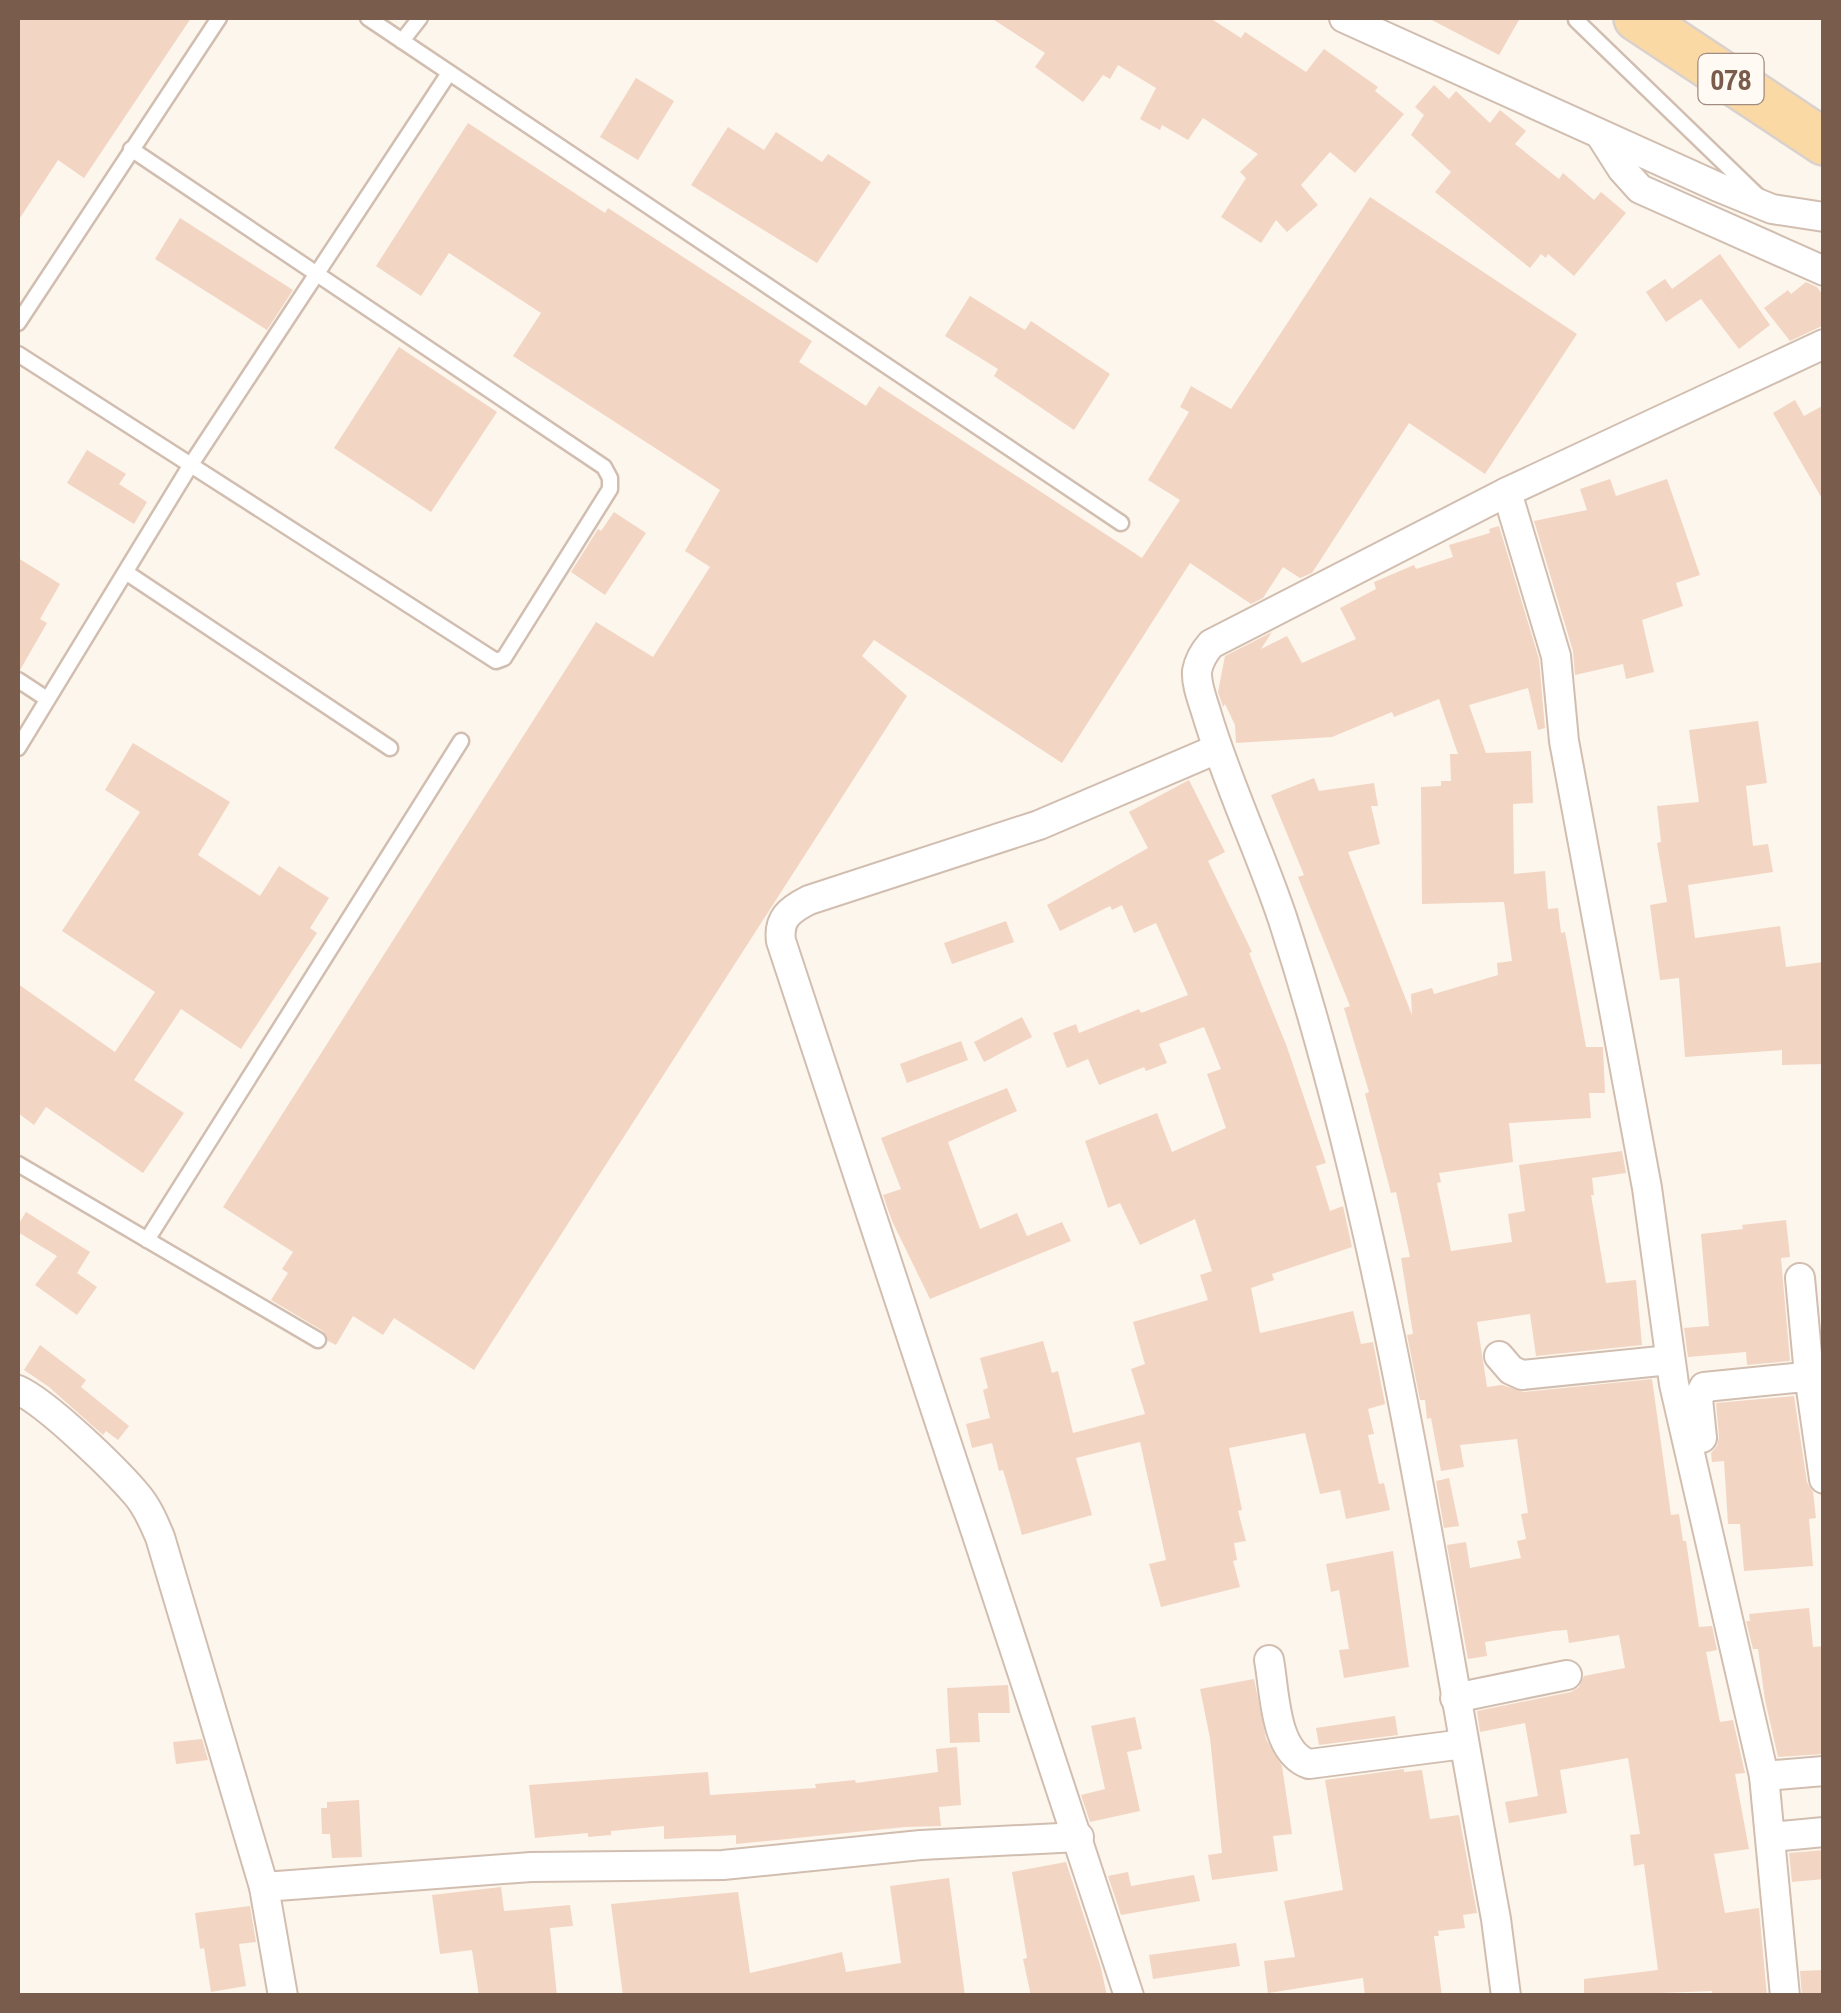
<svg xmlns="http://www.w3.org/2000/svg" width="1841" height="2013" viewBox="0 0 1841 2013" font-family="'Archivo Narrow',sans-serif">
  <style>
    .building { fill: #f3d5c3 }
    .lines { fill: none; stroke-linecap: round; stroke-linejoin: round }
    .service-casing { stroke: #d1beb0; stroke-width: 19 }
    .minor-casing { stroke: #d1beb0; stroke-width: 32 }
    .primary-casing { stroke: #dad1cd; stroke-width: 50 }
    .service { stroke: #fff; stroke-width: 14 }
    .minor { stroke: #fff; stroke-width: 28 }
    .primary { stroke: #fbd9a5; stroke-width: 45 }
    .labels { text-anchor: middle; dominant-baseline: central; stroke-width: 8; stroke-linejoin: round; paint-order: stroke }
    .shield { fill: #fffaf3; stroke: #a28b7f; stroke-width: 2.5 }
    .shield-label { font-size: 30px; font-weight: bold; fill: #7a5c4d }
  </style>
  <rect width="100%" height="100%" fill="#fdf6ec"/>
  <g class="building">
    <polygon points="18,18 191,18 84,178 58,160 18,221"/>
    <polygon points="991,18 1210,18 1241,38 1245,32 1306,72 1324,49 1378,87 1375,91 1404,114 1355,173 1330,152 1301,185 1318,205 1287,232 1276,220 1261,243 1221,217 1246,178 1240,172 1258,154 1203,118 1188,140 1162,125 1160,130 1140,119 1156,88 1118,65 1110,79 1103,75 1083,102 1035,67 1045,53"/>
    <polygon points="1428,18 1520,18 1499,55"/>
    <polygon points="636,78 674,101 638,160 600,137"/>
    <polygon points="1434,85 1449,99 1456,91 1490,123 1500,110 1526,131 1515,144 1559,179 1563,173 1594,200 1601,192 1626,213 1574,276 1548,254 1546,258 1541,254 1530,268 1435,192 1451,172 1411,135 1424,115 1415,107"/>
    <polygon points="468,123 605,213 608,208 812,341 799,362 866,406 879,386 1142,558 1180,500 1148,480 1189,412 1180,407 1191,386 1231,409 1370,197 1577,334 1485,474 1409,423 1312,573 1300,578 1283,567 1263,598 1251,604 1190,563 1062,763 874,640 862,656 907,696 474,1370 394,1318 383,1335 353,1316 336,1345 328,1341 323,1331 271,1300 288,1273 282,1269 293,1252 223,1207 596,622 653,657 710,567 685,551 720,490 513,356 541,313 449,253 421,296 376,266"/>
    <polygon points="728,127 764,150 776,132 822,162 828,154 871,182 817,263 691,185"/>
    <polygon points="180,218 293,290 267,330 155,259"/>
    <polygon points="1720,254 1770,325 1739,349 1701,299 1666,322 1646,292 1665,279 1672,289"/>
    <polygon points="1806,282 1817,287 1824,296 1824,325 1790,341 1764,308 1788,290 1791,294"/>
    <polygon points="970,296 1025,330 1031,321 1110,374 1074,430 994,376 998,369 945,336"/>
    <polygon points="399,347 497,412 431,512 334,448"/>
    <polygon points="1795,400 1804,416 1824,405 1824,502 1773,413"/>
    <polygon points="87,450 126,474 119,484 147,502 134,524 67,483"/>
    <polygon points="1610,479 1616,496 1667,479 1700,575 1676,583 1683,606 1642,620 1654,672 1626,679 1623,664 1575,675 1573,651 1534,521 1587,510 1580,489"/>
    <polygon points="614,512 646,533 605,595 571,572 598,529 601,531"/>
    <polygon points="1499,526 1539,659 1545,728 1538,730 1528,688 1469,705 1486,753 1531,751 1533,803 1513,804 1514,874 1545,871 1548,909 1558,908 1561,933 1565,932 1586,1047 1603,1047 1605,1093 1589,1093 1591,1118 1509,1123 1513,1162 1439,1173 1441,1182 1437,1183 1451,1251 1512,1242 1508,1214 1525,1211 1519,1165 1622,1151 1626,1173 1592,1178 1594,1195 1591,1195 1606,1283 1636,1280 1642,1345 1536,1356 1530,1314 1477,1322 1487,1387 1502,1385 1524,1392 1652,1379 1671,1515 1679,1514 1683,1541 1686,1541 1699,1627 1712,1626 1717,1650 1706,1652 1720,1722 1733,1720 1745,1773 1735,1774 1749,1849 1714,1854 1725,1913 1759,1908 1767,1996 1713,1996 1712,1991 1584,1996 1584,1979 1658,1970 1644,1864 1634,1866 1630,1835 1640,1834 1628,1758 1560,1770 1567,1813 1509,1823 1505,1802 1538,1796 1525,1723 1480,1732 1477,1711 1571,1692 1579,1687 1584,1676 1625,1668 1619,1635 1569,1643 1567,1630 1553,1631 1485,1642 1487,1656 1468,1659 1447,1545 1466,1542 1470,1568 1521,1558 1517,1541 1526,1539 1521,1514 1528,1513 1517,1439 1460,1445 1464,1467 1441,1471 1431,1418 1427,1419 1425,1400 1420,1400 1407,1335 1413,1334 1401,1258 1410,1257 1396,1192 1391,1193 1365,1094 1369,1092 1344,1008 1350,1006 1298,877 1304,875 1271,795 1314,778 1319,791 1374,783 1378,806 1371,806 1380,844 1348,852 1412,1015 1411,994 1432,988 1434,994 1498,975 1497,963 1512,961 1504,902 1422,904 1421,787 1441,786 1441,781 1451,781 1450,754 1458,754 1439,699 1394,717 1392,712 1332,737 1236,743 1235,725 1225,704 1223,707 1218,692 1225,656 1272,632 1261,649 1287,636 1302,663 1356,639 1340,608 1376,589 1374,582 1414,565 1416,569 1453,557 1449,545 1490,533 1489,529"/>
    <polygon points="18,558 60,584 40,619 47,623 20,670"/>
    <polygon points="1758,721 1767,783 1746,786 1753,846 1768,844 1773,872 1688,885 1695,938 1780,926 1786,967 1824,962 1824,1064 1782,1065 1782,1050 1685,1057 1679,978 1660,980 1650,905 1667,902 1657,843 1661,842 1657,806 1699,802 1689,730"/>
    <polygon points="133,743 230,802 198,855 260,896 279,866 329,898 310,928 317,933 241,1049 181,1009 134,1080 184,1113 143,1173 46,1107 34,1125 18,1113 18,984 115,1052 155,992 62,931 140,812 105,790"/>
    <polygon points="1189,780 1225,852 1208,861 1252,952 1249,953 1287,1047 1326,1163 1316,1166 1330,1211 1343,1206 1352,1247 1272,1274 1274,1280 1251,1288 1260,1333 1353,1311 1361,1344 1373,1342 1385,1404 1368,1409 1374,1434 1368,1435 1379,1484 1384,1483 1390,1510 1346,1519 1340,1490 1320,1494 1305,1433 1229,1448 1242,1510 1238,1511 1246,1541 1234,1543 1237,1560 1233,1561 1240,1587 1161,1607 1149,1564 1166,1560 1140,1442 1076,1458 1092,1515 1022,1535 1003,1470 999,1471 992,1443 972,1448 966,1424 990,1418 983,1390 988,1388 980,1358 1043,1341 1052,1373 1058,1371 1073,1433 1145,1414 1131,1369 1145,1364 1133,1322 1208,1300 1200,1275 1212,1271 1195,1219 1140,1245 1120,1203 1108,1208 1085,1141 1157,1113 1172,1152 1226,1128 1207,1074 1221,1069 1204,1027 1159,1044 1167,1063 1146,1071 1144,1067 1099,1085 1088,1059 1067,1068 1053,1033 1076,1024 1079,1033 1139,1009 1141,1013 1188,995 1156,923 1134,933 1122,905 1112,910 1110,906 1060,931 1047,905 1148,848 1129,812"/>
    <polygon points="1006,921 1014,942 952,964 944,943"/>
    <polygon points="1022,1017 1032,1037 984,1062 974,1042"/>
    <polygon points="961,1041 968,1060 907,1083 900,1064"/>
    <polygon points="1007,1088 1017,1111 948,1142 980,1229 1017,1213 1027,1236 1062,1222 1071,1241 930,1299 892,1221 883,1195 901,1189 881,1138"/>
    <polygon points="26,1212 90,1252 77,1273 97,1287 77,1315 35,1285 57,1256 18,1232 18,1225"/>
    <polygon points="1786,1220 1790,1257 1781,1258 1790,1361 1747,1365 1746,1352 1688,1357 1684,1328 1709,1326 1701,1234 1743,1229 1742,1225"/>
    <polygon points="40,1345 86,1380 81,1387 129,1426 118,1440 106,1431 103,1435 49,1387 24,1370"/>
    <polygon points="1794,1396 1807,1482 1813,1492 1816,1518 1809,1519 1813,1566 1744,1571 1740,1524 1728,1524 1724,1461 1712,1462 1711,1453 1717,1446 1719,1437 1716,1403"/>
    <polygon points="1449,1478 1459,1526 1444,1528 1436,1481"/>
    <polygon points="1393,1551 1409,1667 1344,1678 1339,1650 1349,1649 1339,1590 1331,1592 1326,1564"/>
    <polygon points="1809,1608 1813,1647 1824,1646 1824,1754 1778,1757 1765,1700 1758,1649 1753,1649 1746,1621 1750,1621 1749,1614"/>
    <polygon points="1254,1679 1266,1739 1282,1766 1292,1834 1273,1836 1278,1871 1212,1880 1208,1855 1222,1853 1210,1738 1200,1689"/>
    <polygon points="1008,1685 1010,1713 978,1713 980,1742 950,1743 947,1688"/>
    <polygon points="1395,1716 1398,1735 1319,1745 1316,1728"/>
    <polygon points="1135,1717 1142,1749 1127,1752 1140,1811 1090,1822 1081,1795 1105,1789 1091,1726"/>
    <polygon points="202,1739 208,1760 176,1764 173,1742"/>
    <polygon points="957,1747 961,1805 939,1807 941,1826 905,1827 736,1844 736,1835 664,1839 664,1826 611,1831 611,1835 588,1837 588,1833 535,1838 529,1785 708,1772 710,1795 816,1788 815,1784 855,1780 856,1783 938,1772 936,1749"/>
    <polygon points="1404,1769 1404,1772 1422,1770 1430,1819 1459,1815 1477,1913 1463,1915 1465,1928 1438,1931 1439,1936 1434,1936 1442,1996 1365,1996 1363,1978 1268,1993 1264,1961 1295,1957 1284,1901 1343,1890 1325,1780"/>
    <polygon points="359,1800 362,1857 332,1858 330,1834 322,1834 321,1808 327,1808 327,1802"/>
    <polygon points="1824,1850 1824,1879 1792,1882 1789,1853"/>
    <polygon points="1066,1862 1101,1968 1107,1996 1031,1996 1023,1959 1027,1958 1012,1872"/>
    <polygon points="1128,1872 1131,1886 1194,1875 1200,1901 1121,1915 1108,1876"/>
    <polygon points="949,1878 965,1996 623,1996 611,1904 738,1892 750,1973 842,1952 846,1972 901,1963 890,1886"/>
    <polygon points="501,1887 504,1911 570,1905 573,1926 550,1928 557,1996 479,1996 472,1950 440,1954 432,1895"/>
    <polygon points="250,1906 256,1942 239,1944 246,1986 211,1992 204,1948 200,1949 195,1913"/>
    <polygon points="1236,1943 1240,1966 1153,1979 1149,1955"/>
    <polygon points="1824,1970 1824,1996 1802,1996 1800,1971"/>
  </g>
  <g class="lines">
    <defs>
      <g id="service">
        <polyline points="368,18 1121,523"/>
        <polyline points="1576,20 1757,195"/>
        <polyline points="402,41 420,18"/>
        <polyline points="18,323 219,18"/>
        <polyline points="18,354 496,661 504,658 610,489 610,478 604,467 131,149"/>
        <polyline points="127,573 390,748"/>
        <polyline points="18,680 47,699"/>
        <polyline points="18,748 190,466 449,73"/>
        <polyline points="18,1164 318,1340"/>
        <polyline points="147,1240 461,741"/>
      </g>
      <g id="minor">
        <polyline points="1344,18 1718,187 1772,209 1824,217"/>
        <polyline points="1601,136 1622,169 1640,189 1824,271"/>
        <polyline points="1507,492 1556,656 1564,741 1647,1188 1674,1384 1764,1776 1785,1996"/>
        <polyline points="1800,1278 1809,1375 1824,1479"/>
        <polyline points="1499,1356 1511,1370 1522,1375 1670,1360"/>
        <path d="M 18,1390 C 47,1403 115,1469 137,1495 C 148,1508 154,1523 160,1537 L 264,1887"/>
        <polyline points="1702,1438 1698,1399 1704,1387 1824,1375"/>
        <path d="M 1269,1660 C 1275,1692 1274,1752 1309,1764 L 1464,1744"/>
        <polyline points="1455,1698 1567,1675"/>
        <polyline points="1764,1776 1824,1771"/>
        <polyline points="1772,1837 1824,1832"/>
        <polyline points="283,1996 264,1887 531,1867 723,1865 921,1845 1079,1837"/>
        <path d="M 1129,1996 L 781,941 C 778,919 789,910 809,900 L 1039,825 L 1217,749"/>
        <path d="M 1506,1996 L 1496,1919 C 1434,1585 1388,1244 1283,920 C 1260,851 1228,785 1207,715 C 1203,701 1196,685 1197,671 C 1199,660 1204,652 1211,644 L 1507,492 L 1824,344"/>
      </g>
      <polyline id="primary" points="1637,18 1824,142"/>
    </defs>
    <use href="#service" class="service-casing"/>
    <use href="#minor" class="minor-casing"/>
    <use href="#primary" class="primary-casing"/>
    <use href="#service" class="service"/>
    <use href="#minor" class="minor"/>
    <use href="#primary" class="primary"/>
  </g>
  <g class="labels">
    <rect class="shield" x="1698.5" y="54" width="65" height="50" rx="8"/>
    <g class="shield-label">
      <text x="1731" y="79">078</text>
    </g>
  </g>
  <rect width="1841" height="2013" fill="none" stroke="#7a5c4d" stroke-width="40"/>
</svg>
